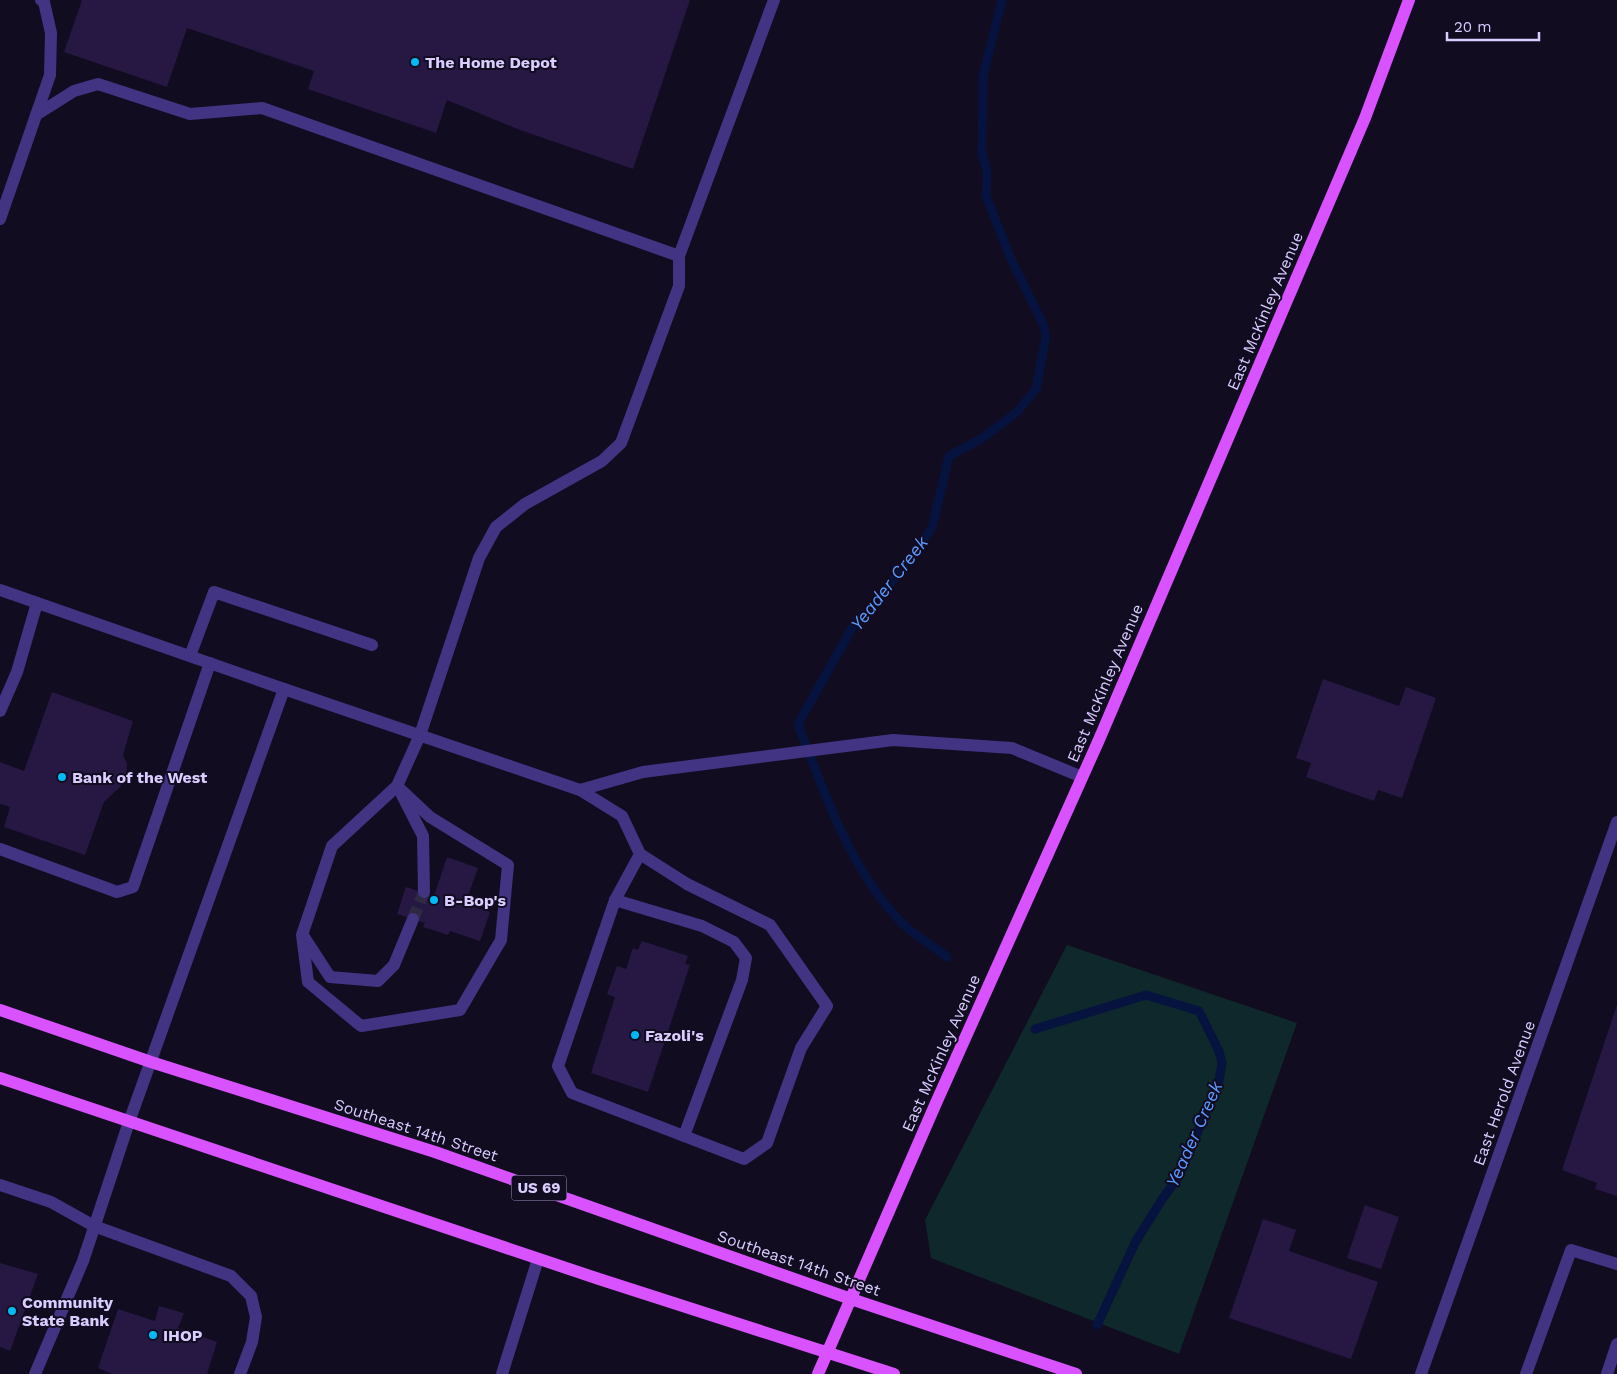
<svg xmlns="http://www.w3.org/2000/svg" width="1617" height="1374" viewBox="0 0 1617 1374" font-family="'Work Sans',sans-serif">
  <style>
    .green { fill: #0e282b }
    .lines { fill: none; stroke-linecap: round; stroke-linejoin: round }
    .stream { stroke: #06133f; stroke-width: 9 }
    .building { fill: #261743 }
    .minor-tunnel { stroke: #302942; stroke-width: 12; stroke-dasharray: 12 6; stroke-linecap: butt }
    .minor { stroke: #423483; stroke-width: 12 }
    .major { stroke: #d853ff; stroke-width: 12 }
    .poi-dot { fill: #00baf7; stroke: #120c21; stroke-width: 2 }
    .labels { text-anchor: middle; dominant-baseline: central; stroke-width: 4; stroke-linejoin: round; paint-order: stroke }
    .shield { fill: #120c21; stroke: #9d92bc; stroke-width: 1 }
    .shield-label { font-size: 15px; font-weight: bold; fill: #d9ccff }
    .poi-label { font-size: 16px; font-weight: bold; fill: #d9ccff; stroke: #120c21; text-anchor: start }
    .street-label { font-size: 16px; fill: #d9ccff; stroke: #120c21 }
    .water-label { font-size: 18px; font-style: italic; fill: #5a9aff; stroke: #120c21 }
  </style>
  <rect width="100%" height="100%" fill="#120c21"/>
  <polygon class="green" points="1067,945 1297,1023 1179,1354 931,1258 925,1220"/>
  <g class="lines">
    <g class="stream">
      <path d="M 947,957 C 933,946 917,937 904,925 C 852,874 823,791 798,724 L 856,621 L 870,611 L 932,528 L 949,456 L 981,439 L 1017,412 L 1036,389 L 1046,336 L 1043,324 L 1010,257 L 986,196 L 987,171 L 982,154 L 983,76 L 1002,0"/>
      <polyline points="1035,1029 1146,995 1199,1011 1219,1051 1222,1063 1219,1081 1179,1176 1163,1198 1136,1241 1097,1325"/>
    </g>
  </g>
  <g class="building">
    <polygon points="82,0 690,0 633,169 520,130 447,100 436,133 308,89 314,71 187,28 167,87 64,52"/>
    <polygon points="1323,679 1399,706 1406,687 1436,698 1402,798 1378,790 1374,801 1306,777 1311,763 1296,758"/>
    <polygon points="52,692 133,721 123,755 127,764 126,774 121,786 104,802 85,855 4,827 10,807 0,804 0,762 24,771"/>
    <polygon points="447,857 478,868 465,904 490,912 480,941 450,931 448,935 423,927 425,923 397,914 406,887 434,896"/>
    <polygon points="642,941 688,956 685,964 690,965 648,1092 591,1073 615,997 607,994 617,966 626,969 633,948 638,950"/>
    <polygon points="1617,1005 1617,1196 1595,1189 1597,1183 1562,1170"/>
    <polygon points="1365,1205 1399,1217 1381,1269 1347,1258"/>
    <polygon points="1263,1219 1296,1230 1289,1251 1378,1282 1351,1359 1229,1318"/>
    <polygon points="0,1263 38,1274 10,1351 0,1347"/>
    <polygon points="159,1306 184,1313 178,1328 217,1342 207,1374 112,1374 98,1368 118,1309 155,1321"/>
  </g>
  <g class="lines">
    <polyline class="minor-tunnel" points="413,919 424,892"/>
    <g class="minor">
      <polyline points="36,115 74,91 98,84 190,114 262,108 679,256 679,286 621,443 602,461 525,504 496,527 479,558 420,735 397,786 332,846 302,935 308,982 361,1026 460,1010 501,940 508,865 430,817 397,786"/>
      <polyline points="0,219 50,75 51,33 44,2 41,0"/>
      <polyline points="679,256 774,0"/>
      <polyline points="0,590 284,689 580,790 622,816 640,854 687,884 770,925 827,1006 801,1048 767,1143 744,1159 572,1093 558,1066 615,900 640,854"/>
      <polyline points="190,656 214,592 372,645"/>
      <polyline points="0,711 17,672 37,603"/>
      <polyline points="580,790 643,772 893,740 1012,748 1082,777"/>
      <polyline points="402,795 423,836 424,892"/>
      <polyline points="0,849 117,892 133,887 210,663"/>
      <polyline points="615,900 702,926 734,942 746,958 742,980 684,1136"/>
      <polyline points="304,937 330,977 378,981 394,965 413,919"/>
      <polyline points="0,1185 51,1202 94,1226 231,1276 251,1296 256,1317 252,1342 240,1374"/>
      <polyline points="35,1374 83,1261 129,1122 284,689"/>
      <polyline points="502,1374 538,1259"/>
      <polyline points="1421,1374 1617,822"/>
      <polyline points="1526,1374 1571,1250 1617,1264"/>
      <polyline points="1607,1374 1617,1344"/>
    </g>
    <g class="major">
      <polyline points="0,1010 151,1062 435,1152 851,1299 1076,1374"/>
      <polyline points="0,1078 599,1279 894,1374"/>
      <polyline points="818,1374 936,1103 1098,742 1365,118 1409,0"/>
    </g>
  </g>
  <g class="poi-dot">
    <circle cx="415" cy="62" r="5"/>
    <circle cx="62" cy="777" r="5"/>
    <circle cx="434" cy="900" r="5"/>
    <circle cx="635" cy="1035" r="5"/>
    <circle cx="12" cy="1311" r="5"/>
    <circle cx="153" cy="1335" r="5"/>
  </g>
  <g class="labels">
    <rect class="shield" x="511.5" y="1175.5" width="55" height="25" rx="4"/>
    <g class="shield-label">
      <text x="539" y="1188">US 69</text>
    </g>
    <g class="poi-label">
      <text x="425" y="62">The Home Depot</text>
      <text x="72" y="777">Bank of the West</text>
      <text x="444" y="900">B-Bop's</text>
      <text x="645" y="1035">Fazoli's</text>
      <text x="22" y="1302">Community<tspan x="22" dy="18">State Bank</tspan></text>
      <text x="163" y="1335">IHOP</text>
    </g>
    <g class="street-label">
      <text transform="translate(1265 311) rotate(-67)">East McKinley Avenue</text>
      <text transform="translate(1105 683) rotate(-67)">East McKinley Avenue</text>
      <text transform="translate(941 1053) rotate(-66)">East McKinley Avenue</text>
      <text transform="translate(1504 1093) rotate(-70)">East Herold Avenue</text>
      <text transform="translate(416 1130) rotate(18)">Southeast 14th Street</text>
      <text transform="translate(799 1263) rotate(19)">Southeast 14th Street</text>
    </g>
    <g class="water-label">
      <text transform="translate(889 583) rotate(-52)">Yeader Creek</text>
      <text transform="translate(1194 1134) rotate(-66)">Yeader Creek</text>
    </g>
  </g>
  <path d="M1447 32v8h92v-8" fill="none" stroke="#d9ccff" stroke-width="2.5"/>
  <text x="1454" y="32" font-size="15" fill="#d9ccff" stroke="#120c21" stroke-width="4" paint-order="stroke">20 m</text>
</svg>
